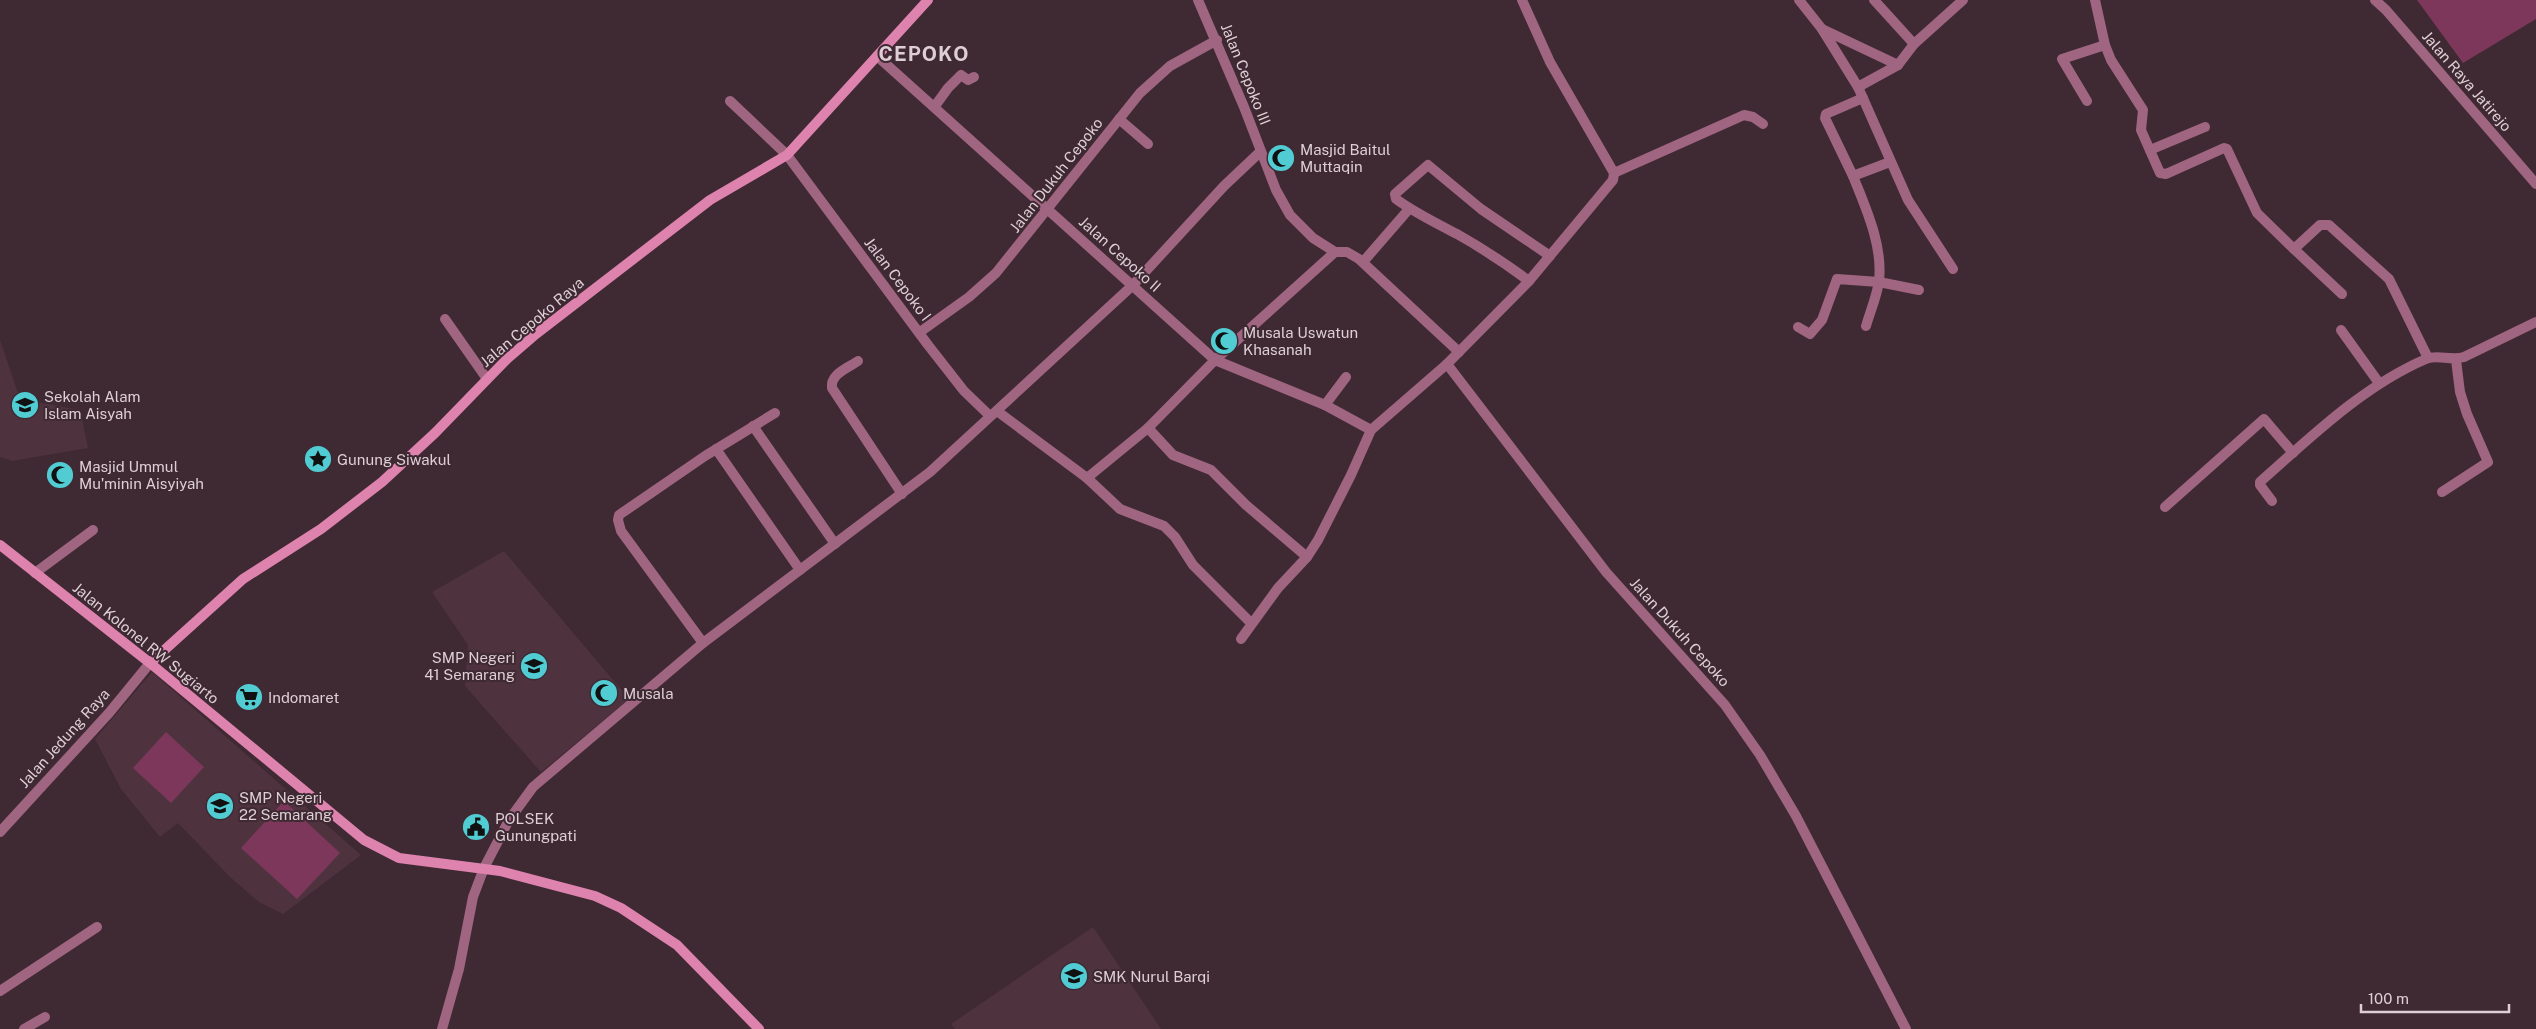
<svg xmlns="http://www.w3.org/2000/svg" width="2536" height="1029" viewBox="0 0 2536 1029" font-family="'Public Sans',sans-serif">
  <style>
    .built { fill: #4e333f }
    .green { fill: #7d375b }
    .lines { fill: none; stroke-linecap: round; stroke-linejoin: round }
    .minor { stroke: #a06581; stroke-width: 10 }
    .tertiary { stroke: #a06581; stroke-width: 10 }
    .secondary { stroke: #de82ae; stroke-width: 10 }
    .labels { text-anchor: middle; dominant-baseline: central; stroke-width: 4; stroke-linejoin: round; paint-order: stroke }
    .street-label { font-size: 15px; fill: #decfd5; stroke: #3f2933 }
    .poi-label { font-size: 15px; fill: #decfd5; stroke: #3f2933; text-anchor: start }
    .district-label { font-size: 20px; font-weight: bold; letter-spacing: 1px; fill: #decfd5; stroke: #3f2933 }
  </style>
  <rect width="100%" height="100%" fill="#3f2933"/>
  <g class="built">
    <polygon points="0,340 20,399 80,410 88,448 12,461 0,457"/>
    <polygon points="504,551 629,699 541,772 465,686 468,645 432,592"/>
    <polygon points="152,672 361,855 283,914 259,902 229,876 178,823 160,837 121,789 95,739"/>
    <polygon points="1093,927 1161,1029 955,1029 951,1024"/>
  </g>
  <g class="green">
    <polygon points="2417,0 2536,0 2536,19 2463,63"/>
    <polygon points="166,732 204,767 171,803 133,768"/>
    <polygon points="284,801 340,853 297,899 241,848"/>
  </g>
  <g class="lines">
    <g class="minor">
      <polyline points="1198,0 1244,107 1276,190 1290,215 1313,238 1335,252"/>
      <polyline points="1799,0 1822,29"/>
      <polyline points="1874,0 1914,44 1963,0"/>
      <polyline points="2375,0 2386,10 2536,184"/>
      <polyline points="1914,44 1898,65 1822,29 1858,87 1908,200 1953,269"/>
      <polyline points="2105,45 2111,60 2143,110 2141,130 2160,173 2166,174 2224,148 2227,149 2257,213 2294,249"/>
      <polyline points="877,56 1215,360 1325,405 1371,430"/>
      <polyline points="1858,87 1898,65"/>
      <polyline points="730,101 787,155 928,345 964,391 990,416"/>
      <polyline points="2087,101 2062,59 2105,45 2095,0"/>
      <polyline points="935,106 948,88 961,75 968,80 974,77"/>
      <polyline points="1119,119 1148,144"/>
      <polyline points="2150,150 2205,127"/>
      <polyline points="1614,173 1744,115 1753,117 1763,124"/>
      <polyline points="1853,176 1825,118 1826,114 1863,98"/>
      <polyline points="1335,252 1347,252 1359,259 1459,352"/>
      <polyline points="1363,262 1409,209"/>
      <path d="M 1529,281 C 1506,264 1482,248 1457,234 C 1436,223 1415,213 1396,199 L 1395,194 L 1428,165 L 1481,209 L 1550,256"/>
      <polyline points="2342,294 2294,249 2320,225 2329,225 2389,279 2428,358"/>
      <polyline points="445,319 487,379"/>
      <path d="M 1866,326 C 1870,312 1877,296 1879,281 C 1883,245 1866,209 1853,176 L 1890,162"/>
      <polyline points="1798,327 1810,334 1822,320 1837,279 1879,282 1919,290"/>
      <polyline points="2341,330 2379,383"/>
      <polyline points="920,332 969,297 996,273 1140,93 1170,66 1217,40"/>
      <path d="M 858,361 C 848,368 830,374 832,388 L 902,494"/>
      <polyline points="1447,364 1606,572 1725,705 1760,755 1796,816 1906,1029"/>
      <polyline points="1325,405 1346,377"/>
      <polyline points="997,411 1087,478 1120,509 1164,526 1175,537 1193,565 1251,623"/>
      <polyline points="753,426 835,544"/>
      <polyline points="1148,428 1173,455 1211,470 1246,505 1307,557"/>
      <polyline points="716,449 800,570"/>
      <polyline points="1087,478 1148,428 1215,360 1335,252"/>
      <polyline points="2442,492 2488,462 2467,414 2460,392 2456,360"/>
      <path d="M 2272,501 L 2260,485 L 2260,482 C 2311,437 2363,386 2426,359 C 2437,354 2451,361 2464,357 L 2536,322"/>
      <polyline points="2165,507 2264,419 2293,453"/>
      <polyline points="35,573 93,530"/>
      <polyline points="1241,639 1278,588 1307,557 1318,540 1351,475 1371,430 1447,364 1529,281 1613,180 1614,173 1550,62 1522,0"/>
      <polyline points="703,643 621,531 618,520 619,515 705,456 775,413"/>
      <polyline points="0,991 97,927"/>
      <polyline points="24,1029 45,1017"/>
      <polyline points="442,1029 459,969 473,897 484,868 509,820 533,787 703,643 930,472 1133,285 1224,186 1260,152"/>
    </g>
    <polyline class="tertiary" points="0,832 109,713 150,663"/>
    <g class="secondary">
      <polyline points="0,545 150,663 364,840 399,858 500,871 595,896 621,908 677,945 759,1029"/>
      <polyline points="150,663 243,579 321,529 382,482 435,433 507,359 536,334 710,200 787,155 928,0"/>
    </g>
  </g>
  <defs>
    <symbol id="mosque-disc" viewBox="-11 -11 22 22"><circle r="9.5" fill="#51ccd3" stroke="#3f2933"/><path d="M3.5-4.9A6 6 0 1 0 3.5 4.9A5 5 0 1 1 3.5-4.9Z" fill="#111"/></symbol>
    <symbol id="school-disc" viewBox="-11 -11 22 22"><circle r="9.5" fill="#51ccd3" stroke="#3f2933"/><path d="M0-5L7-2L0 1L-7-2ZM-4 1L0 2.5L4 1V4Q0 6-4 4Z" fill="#111"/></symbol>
    <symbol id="sight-disc" viewBox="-11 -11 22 22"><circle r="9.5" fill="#51ccd3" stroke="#3f2933"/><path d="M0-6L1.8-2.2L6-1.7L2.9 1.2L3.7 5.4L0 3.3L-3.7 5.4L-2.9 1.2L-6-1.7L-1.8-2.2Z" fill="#111"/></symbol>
    <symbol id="supermarket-disc" viewBox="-11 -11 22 22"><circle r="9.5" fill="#51ccd3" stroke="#3f2933"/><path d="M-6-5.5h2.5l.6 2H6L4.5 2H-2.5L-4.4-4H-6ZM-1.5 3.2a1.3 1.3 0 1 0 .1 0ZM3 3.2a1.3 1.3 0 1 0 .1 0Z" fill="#111"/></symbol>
    <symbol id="civic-disc" viewBox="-11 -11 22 22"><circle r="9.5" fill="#51ccd3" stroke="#3f2933"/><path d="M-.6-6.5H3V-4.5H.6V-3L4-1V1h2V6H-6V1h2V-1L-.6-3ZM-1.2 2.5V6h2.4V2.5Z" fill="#111"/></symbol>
  </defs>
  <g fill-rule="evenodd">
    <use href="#mosque-disc" x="1265" y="142" width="32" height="32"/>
    <use href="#mosque-disc" x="1208" y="325" width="32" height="32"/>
    <use href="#school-disc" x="9" y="389" width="32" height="32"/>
    <use href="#sight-disc" x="302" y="443" width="32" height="32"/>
    <use href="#mosque-disc" x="44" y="459" width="32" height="32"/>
    <use href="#school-disc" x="518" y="650" width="32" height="32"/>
    <use href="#mosque-disc" x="588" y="677" width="32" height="32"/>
    <use href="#supermarket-disc" x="233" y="681" width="32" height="32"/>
    <use href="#school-disc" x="204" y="790" width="32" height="32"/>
    <use href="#civic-disc" x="460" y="811" width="32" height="32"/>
    <use href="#school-disc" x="1058" y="960" width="32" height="32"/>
  </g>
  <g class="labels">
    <g class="street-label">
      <text transform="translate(1246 74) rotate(68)">Jalan Cepoko III</text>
      <text transform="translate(2467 81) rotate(49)">Jalan Raya Jatirejo</text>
      <text transform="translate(1056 175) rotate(-52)">Jalan Dukuh Cepoko</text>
      <text transform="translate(1120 254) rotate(42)">Jalan Cepoko II</text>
      <text transform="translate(898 279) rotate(53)">Jalan Cepoko I</text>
      <text transform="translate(532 322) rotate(-40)">Jalan Cepoko Raya</text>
      <text transform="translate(1680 632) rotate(48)">Jalan Dukuh Cepoko</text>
      <text transform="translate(146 643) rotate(39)">Jalan Kolonel RW Sugiarto</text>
      <text transform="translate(64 738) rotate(-48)">Jalan Jedung Raya</text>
    </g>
    <g class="poi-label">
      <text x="1300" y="149">Masjid Baitul<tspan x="1300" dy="17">Muttaqin</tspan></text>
      <text x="1243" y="332">Musala Uswatun<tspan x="1243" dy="17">Khasanah</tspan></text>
      <text x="44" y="396">Sekolah Alam<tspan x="44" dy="17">Islam Aisyah</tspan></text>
      <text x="337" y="459">Gunung Siwakul</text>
      <text x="79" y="466">Masjid Ummul<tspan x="79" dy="17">Mu'minin Aisyiyah</tspan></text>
      <text x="515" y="657" text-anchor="end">SMP Negeri<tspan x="515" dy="17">41 Semarang</tspan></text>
      <text x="623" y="693">Musala</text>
      <text x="268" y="697">Indomaret</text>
      <text x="239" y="797">SMP Negeri<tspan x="239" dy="17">22 Semarang</tspan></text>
      <text x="495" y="818">POLSEK<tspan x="495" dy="17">Gunungpati</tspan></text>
      <text x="1093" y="976">SMK Nurul Barqi</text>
    </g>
    <g class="district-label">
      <text x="924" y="54">CEPOKO</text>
    </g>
  </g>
  <path d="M2361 1004v8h148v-8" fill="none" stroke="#decfd5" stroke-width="2.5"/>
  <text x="2368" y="1004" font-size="15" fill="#decfd5" stroke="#3f2933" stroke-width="4" paint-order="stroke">100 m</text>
</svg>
